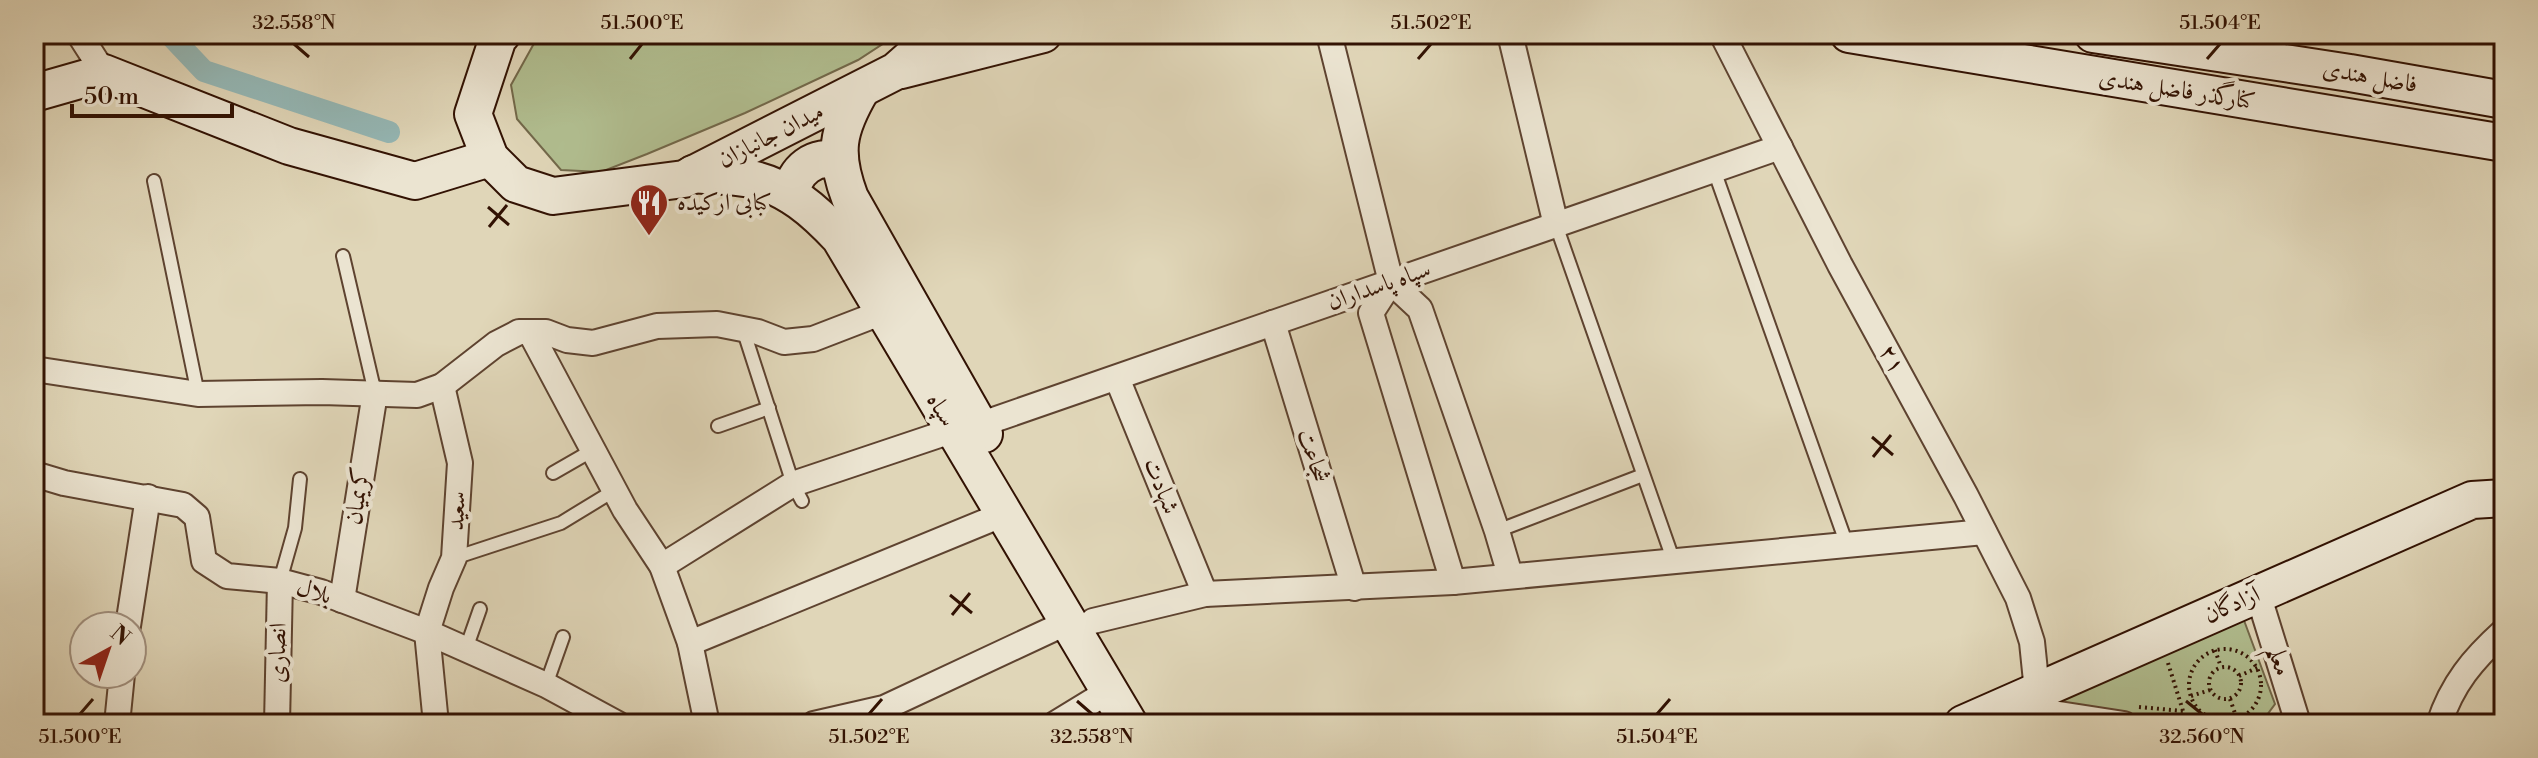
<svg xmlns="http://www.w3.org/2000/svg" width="2538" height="758" viewBox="0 0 2538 758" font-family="'Libre Bodoni',Amiri,serif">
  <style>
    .green { fill: #b1be90; stroke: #72684a; stroke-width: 2 }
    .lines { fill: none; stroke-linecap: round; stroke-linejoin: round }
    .canal { stroke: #95b8b6; stroke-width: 22 }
    .lane-casing { stroke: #5e4330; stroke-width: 16 }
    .street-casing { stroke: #5e4330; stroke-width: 28 }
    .secondary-casing { stroke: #321203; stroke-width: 40 }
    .path { stroke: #321203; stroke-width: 4; stroke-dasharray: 2 4; stroke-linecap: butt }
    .lane { stroke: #ebe4d1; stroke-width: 12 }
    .street { stroke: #ebe4d1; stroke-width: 24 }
    .secondary { stroke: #ebe4d1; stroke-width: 36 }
    .ticks { fill: none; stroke: #321203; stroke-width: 3 }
    .labels { text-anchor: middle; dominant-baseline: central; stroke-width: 8; stroke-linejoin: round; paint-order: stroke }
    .street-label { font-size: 24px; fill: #321203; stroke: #ebe4d1 }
    .poi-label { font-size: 24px; fill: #321203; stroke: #ebe4d1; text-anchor: start }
    .neatline { fill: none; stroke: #321203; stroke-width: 3 }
    .ticks-label { font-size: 20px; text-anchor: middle; fill: #321203 }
  </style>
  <rect width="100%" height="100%" fill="#e0d6b8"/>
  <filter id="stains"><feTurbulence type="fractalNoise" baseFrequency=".0025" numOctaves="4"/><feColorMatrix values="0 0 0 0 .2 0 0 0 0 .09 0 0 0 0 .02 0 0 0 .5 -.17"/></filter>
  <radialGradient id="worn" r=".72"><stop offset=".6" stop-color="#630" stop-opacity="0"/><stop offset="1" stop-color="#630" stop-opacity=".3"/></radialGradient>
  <g class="green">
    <polygon points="545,34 898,34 858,60 745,113 647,154 601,172 561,170 517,119 511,85 537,38"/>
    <path d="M 2242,615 L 2275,704 L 2261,723 C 2192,722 2122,725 2056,702 Z"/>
  </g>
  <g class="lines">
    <g class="canal">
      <polyline points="169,34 204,71 389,132"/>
      <polyline points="2498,34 2504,35"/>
    </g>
    <defs>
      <g id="lane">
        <polyline points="1714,170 1847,545"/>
        <polyline points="154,181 198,394"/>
        <polyline points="1556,225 1674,562"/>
        <polyline points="343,256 375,393"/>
        <polyline points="743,329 793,484 802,501"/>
        <polyline points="718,426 769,408"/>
        <polyline points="553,473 593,450"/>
        <polyline points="1497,531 1643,475"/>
        <polyline points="454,558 561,523 615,490"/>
        <polyline points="280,581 295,528 300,479"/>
        <polyline points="466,649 480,609"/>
        <polyline points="546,685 563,637"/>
      </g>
      <g id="street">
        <polyline points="79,34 104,73"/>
        <polyline points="1329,34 1391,282 1420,309 1497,531 1510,575"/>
        <polyline points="1510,34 1556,225"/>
        <polyline points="1722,34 1840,265 1966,496 2018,598 2032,642 2037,691"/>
        <polyline points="1391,282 1371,313 1453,582"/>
        <polyline points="1273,323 1354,588"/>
        <polyline points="530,332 625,510 662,566 690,643 707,724"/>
        <polyline points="34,369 198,394 322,392 417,395 442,386 496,344 519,332 546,332 567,340 593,343 657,326 717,324 758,332 784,342 813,339 883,312"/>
        <polyline points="1117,378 1205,594"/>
        <polyline points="979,425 1780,147"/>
        <polyline points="34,474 64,483 183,505 197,517 204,561 227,576 280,581 321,592 427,632 546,685 618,724"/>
        <polyline points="662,566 793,484 954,430"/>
        <polyline points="2258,594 2297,720 2289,724"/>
        <polyline points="342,600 375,393"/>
        <polyline points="1093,621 1205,594 1453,582 1984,532"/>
        <polyline points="128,626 148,497"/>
        <polyline points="690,643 1004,514"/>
        <polyline points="2007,706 2124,724"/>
        <polyline points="117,724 122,674"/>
        <polyline points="277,724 280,581"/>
        <polyline points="436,724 427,632 441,588 454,558 460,463 442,386"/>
        <polyline points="814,724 884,708 1068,622"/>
        <polyline points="1055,724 1109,691"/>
        <path d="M 2439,724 C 2452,684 2473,659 2504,631"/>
      </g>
      <g id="secondary">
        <polyline points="502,34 498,38 473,114 490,158 516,184 553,196 684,179 896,71 938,34"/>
        <polyline points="1849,34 2504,143"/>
        <polyline points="2093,34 2350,73 2504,100"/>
        <polyline points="901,70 1043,34"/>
        <path d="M 861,90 C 837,131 833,153 850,198 L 984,434"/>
        <polyline points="34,93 104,73 289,146 415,181 490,158"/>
        <path d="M 693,174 C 712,176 732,175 751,179 C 788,187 815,211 840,238 L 1129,724"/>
        <path d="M 791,195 C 793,171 815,153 839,161"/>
        <polyline points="1963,724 2472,500 2504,498"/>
      </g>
    </defs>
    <use href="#lane" class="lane-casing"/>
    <use href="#street" class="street-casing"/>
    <use href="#secondary" class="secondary-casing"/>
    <g class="path">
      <circle cx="2225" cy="685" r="36"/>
      <polyline points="2215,650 2221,667"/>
      <polyline points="2168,663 2183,711 2191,724"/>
      <circle cx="2225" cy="683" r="16"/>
      <polyline points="2239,676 2259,667"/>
      <polyline points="2191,696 2210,690"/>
      <polyline points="2230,699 2237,719"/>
      <polyline points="2139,707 2183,711"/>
    </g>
    <use href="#lane" class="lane"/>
    <use href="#street" class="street"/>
    <use href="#secondary" class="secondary"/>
  </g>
  <path class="ticks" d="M 294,44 L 309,57M 630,59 L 642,44M 1418,59 L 1431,44M 2207,59 L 2220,44M 488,207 L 509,225M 489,227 L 507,205M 1872,437 L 1893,455M 1873,457 L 1891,435M 950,595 L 972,613M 952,615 L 970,593M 1077,701 L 1092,714M 2186,701 L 2202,714M 80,714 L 93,699M 869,714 L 882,699M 1657,714 L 1670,699"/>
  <defs>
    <symbol id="restaurant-pin" viewBox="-11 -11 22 30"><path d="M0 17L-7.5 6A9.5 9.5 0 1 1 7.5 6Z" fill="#8f2418" stroke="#ebe4d1"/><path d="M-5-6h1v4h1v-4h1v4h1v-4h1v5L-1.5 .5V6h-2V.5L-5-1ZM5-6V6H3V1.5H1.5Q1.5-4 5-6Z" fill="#fff"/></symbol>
  </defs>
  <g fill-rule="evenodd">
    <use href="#restaurant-pin" x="627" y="181" width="44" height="60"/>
  </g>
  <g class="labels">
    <g class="street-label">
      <text transform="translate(2370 77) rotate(10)">فاضل هندی</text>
      <text transform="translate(2177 90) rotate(9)">کنارگذر فاضل هندی</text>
      <text transform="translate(771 136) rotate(-27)">میدان جانبازان</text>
      <text transform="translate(1379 286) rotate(-19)">سپاه پاسداران</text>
      <text transform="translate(1892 359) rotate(61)">۲۱</text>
      <text transform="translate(941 410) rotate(59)">سپاه</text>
      <text transform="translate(1313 456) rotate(73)">شجاعت</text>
      <text transform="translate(1161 486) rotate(68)">شهادت</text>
      <text transform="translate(358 496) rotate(-81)">کریمیان</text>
      <text transform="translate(457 511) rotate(-87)">سعید</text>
      <text transform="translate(314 592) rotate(17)">بلال</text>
      <text transform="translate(2232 605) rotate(-24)">آزادگان</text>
      <text transform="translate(278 653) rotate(-89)">انصاری</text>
      <text transform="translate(2279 661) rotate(73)">معلم</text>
    </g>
    <g class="poi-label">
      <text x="677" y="203">کبابی ارکیده</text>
    </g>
  </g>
  <rect width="2538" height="758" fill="none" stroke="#e0d6b8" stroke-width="88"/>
  <g transform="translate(108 650) rotate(40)"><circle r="38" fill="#ebe4d1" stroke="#a1907f" stroke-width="2"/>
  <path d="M0-6L14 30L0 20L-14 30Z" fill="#8f2418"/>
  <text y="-12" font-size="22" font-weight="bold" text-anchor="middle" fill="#321203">N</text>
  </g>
  <path d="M72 104v12h160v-12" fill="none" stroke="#321203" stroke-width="4"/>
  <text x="84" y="104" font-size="24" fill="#321203" stroke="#ebe4d1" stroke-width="6" paint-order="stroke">50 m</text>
  <rect x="44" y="44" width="2450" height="670" class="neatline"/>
  <g class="ticks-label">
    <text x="294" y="29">32.558°N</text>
    <text x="642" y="29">51.500°E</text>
    <text x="1431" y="29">51.502°E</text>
    <text x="2220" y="29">51.504°E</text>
    <text x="80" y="743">51.500°E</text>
    <text x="869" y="743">51.502°E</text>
    <text x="1092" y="743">32.558°N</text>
    <text x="1657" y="743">51.504°E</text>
    <text x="2202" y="743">32.560°N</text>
  </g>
  <rect width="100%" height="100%" filter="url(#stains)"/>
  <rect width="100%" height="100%" fill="url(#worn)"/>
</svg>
